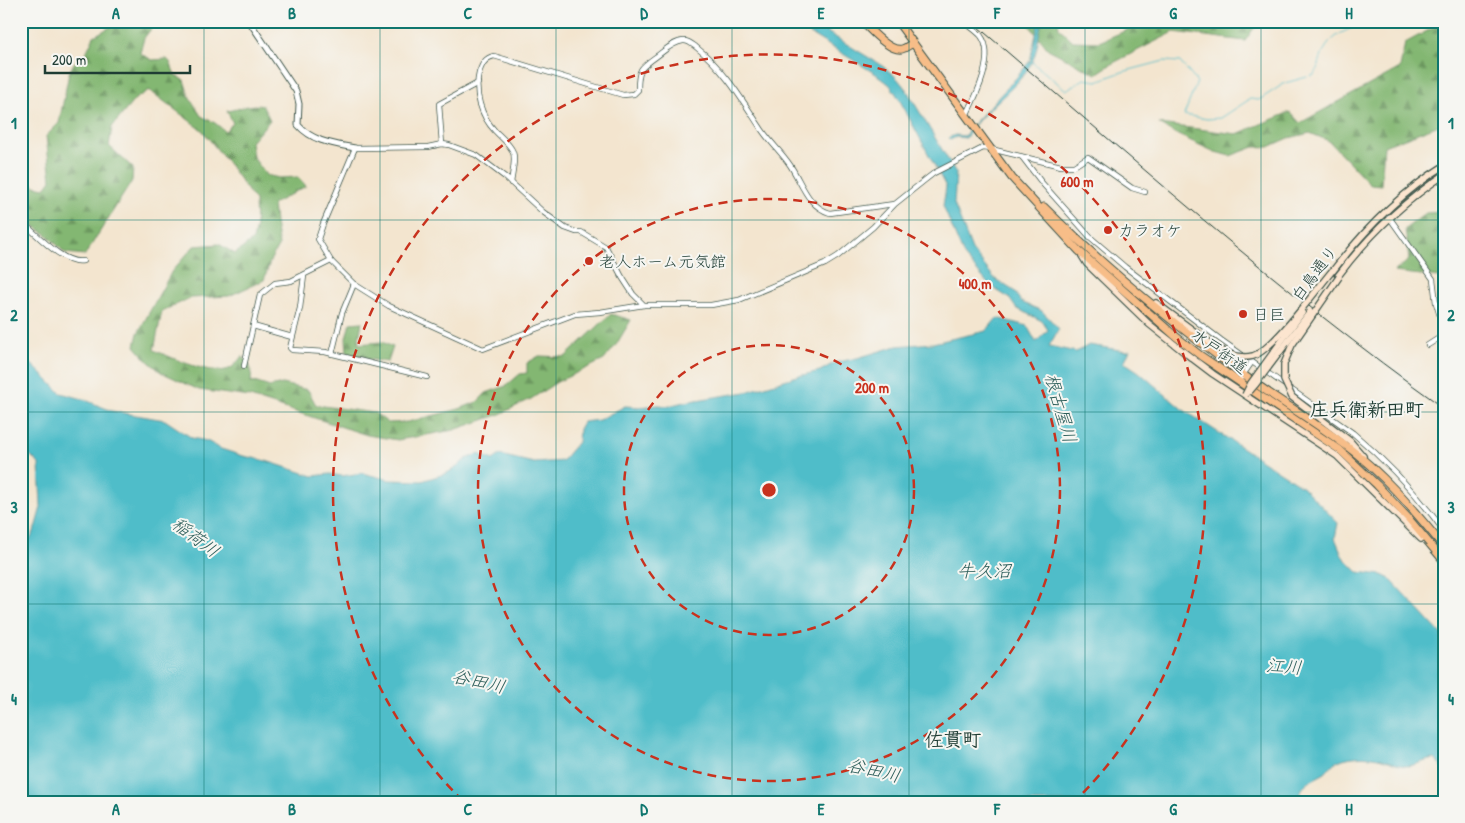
<svg xmlns="http://www.w3.org/2000/svg" width="1465" height="823" viewBox="0 0 1465 823" font-family="'Patrick Hand','Klee One',sans-serif">
  <style>
    .forest { fill: url(#forest-firs); stroke: #517a53 }
    .water { fill: #50bdc9; stroke: #387d7e }
    .lines { fill: none; stroke-linecap: round; stroke-linejoin: round }
    .stream { stroke: #50bdc9; stroke-width: 1 }
    .minor-casing { stroke: #3f564b; stroke-width: 6 }
    .tertiary-casing { stroke: #3f564b; stroke-width: 7 }
    .secondary-casing { stroke: #3f564b; stroke-width: 8 }
    .trunk-casing { stroke: #3f564b; stroke-width: 9 }
    .minor { stroke: #fff; stroke-width: 4.5 }
    .tertiary { stroke: #fff; stroke-width: 5 }
    .secondary { stroke: #fce5cf; stroke-width: 5.5 }
    .trunk { stroke: #f7bd88; stroke-width: 7 }
    .rail { stroke: #1f3d34; stroke-width: 1 }
    .secondary-bridge-casing { stroke: #3f564b; stroke-width: 8; stroke-linecap: butt }
    .secondary-bridge { stroke: #fce5cf; stroke-width: 5.5 }
    .grid { fill: none; stroke: #0f766e; stroke-width: 1; stroke-opacity: 0.55 }
    .ring { fill: none; stroke: #c8321e; stroke-width: 2.5; stroke-dasharray: 9 6 }
    .poi-dot { fill: #c8321e; stroke: #f6f6f2; stroke-width: 2 }
    .labels { text-anchor: middle; dominant-baseline: central; stroke-width: 4; stroke-linejoin: round; paint-order: stroke }
    .poi-label { font-size: 16px; fill: #1f3d34; stroke: #f6f6f2; text-anchor: start }
    .street-label { font-size: 16px; fill: #1f3d34; stroke: #f6f6f2 }
    .water-label { font-size: 18px; font-style: italic; fill: #2b5d59; stroke: #f6f6f2 }
    .quarter-label { font-size: 19px; font-weight: bold; fill: #1f3d34; stroke: #f6f6f2 }
    .centre { fill: #c8321e; stroke: #f6f6f2; stroke-width: 2.5 }
    .ring-label { font-size: 15px; text-anchor: middle; font-weight: bold; fill: #c8321e; stroke: #f6f6f2; stroke-width: 4; stroke-linejoin: round; paint-order: stroke }
    .neatline { fill: none; stroke: #0f766e; stroke-width: 2 }
    .grid-label { font-size: 16px; text-anchor: middle; font-weight: bold; fill: #0f766e }
  </style>
  <defs>
    <pattern id="forest-firs" width="22" height="20" patternUnits="userSpaceOnUse" patternTransform="scale(1.25)"><rect width="22" height="20" fill="#83b772"/><path d="M5 1l3.5 6h-7zM16 11l3.5 6h-7z" fill="#6b965e"/></pattern>
  </defs>
  <rect width="100%" height="100%" fill="#f6f6f2"/>
  <filter id="ink" filterUnits="userSpaceOnUse"><feTurbulence type="fractalNoise" baseFrequency=".02" numOctaves="2"/><feDisplacementMap in="SourceGraphic" scale="10" xChannelSelector="R" yChannelSelector="G"/><feConvolveMatrix kernelMatrix="1 2 1 2 8 2 1 2 1" color-interpolation-filters="sRGB"/></filter>
  <filter id="wash" filterUnits="userSpaceOnUse"><feTurbulence type="fractalNoise" baseFrequency=".0096" numOctaves="4" result="noise"/><feDisplacementMap in="SourceGraphic" scale="20" xChannelSelector="R" yChannelSelector="G"/><feGaussianBlur stdDeviation="1.12" result="paint"/><feColorMatrix in="noise" values="0 0 0 0 0 0 0 0 0 0 0 0 0 0 0 0 0 1.4 0 .05"/><feComposite in="paint" operator="in"/></filter>
  <g filter="url(#wash)">
    <rect width="100%" height="100%" fill="#f3e5cf"/>
    <g class="forest">
      <path d="M 116,21 L 157,21 L 144,38 L 140,53 L 152,60 L 167,59 L 170,62 L 175,75 L 184,80 L 189,96 L 201,116 L 215,123 L 225,131 L 233,123 L 227,111 C 239,109 251,103 263,106 L 270,120 L 251,142 L 253,157 L 266,175 L 279,178 L 298,177 L 306,186 L 273,204 L 275,223 L 279,245 L 271,259 L 264,280 L 229,296 L 191,298 L 162,311 L 154,350 C 171,357 214,378 231,368 C 235,365 239,360 242,356 C 251,365 252,369 251,381 L 270,387 L 282,384 L 308,390 L 316,405 L 375,413 L 388,423 L 408,422 L 459,409 L 477,402 L 486,393 L 506,386 L 520,374 L 527,373 L 527,363 L 539,356 L 565,357 L 611,314 L 631,320 L 616,345 L 604,360 L 557,382 L 531,399 L 498,415 L 454,430 L 398,440 L 367,435 L 250,397 L 199,390 L 161,372 L 148,361 L 135,346 L 138,333 L 172,271 L 194,246 L 219,244 L 235,254 L 253,240 L 256,226 L 255,201 L 231,167 L 202,130 L 149,90 L 135,99 L 112,127 L 109,146 L 133,168 L 132,181 L 85,255 L 65,253 L 46,234 L 21,218 L 21,174 L 35,186 L 45,188 L 51,180 L 46,136 L 59,123 L 69,73 L 74,63 L 86,53 L 94,36 L 112,26 Z"/>
      <polygon points="1026,21 1058,21 1059,28 1073,41 1099,42 1148,21 1201,23 1201,21 1290,21 1254,28 1245,41 1174,32 1113,63 1096,74 1048,49"/>
      <polygon points="1444,22 1444,123 1384,146 1381,185 1370,184 1329,141 1310,133 1289,138 1269,147 1254,147 1230,156 1215,152 1178,135 1159,124 1237,134 1290,112 1300,123 1400,68 1405,43"/>
      <path d="M 21,71 C 27,81 27,94 21,104 Z"/>
      <polygon points="1444,212 1444,297 1439,277 1394,272 1409,260 1405,229 1426,213"/>
      <polygon points="362,322 358,344 382,342 393,347 388,362 366,359 347,353 346,338 350,323"/>
    </g>
    <g class="water">
      <path d="M 789,21 L 809,21 L 881,65 L 896,77 L 906,89 L 956,173 L 954,204 L 972,250 L 995,279 L 1014,291 L 1021,302 L 1042,311 L 1059,329 L 1049,346 L 1076,352 L 1089,345 L 1126,351 L 1130,350 L 1124,362 L 1139,372 L 1182,409 L 1303,487 L 1338,523 L 1335,538 L 1343,557 L 1358,572 L 1382,575 L 1390,579 L 1442,635 L 1442,649 L 1444,654 L 1444,781 L 1441,766 L 1435,759 C 1424,760 1416,766 1405,766 C 1396,765 1390,761 1382,759 C 1369,755 1344,755 1333,764 C 1330,766 1328,771 1325,773 C 1308,783 1303,781 1297,802 L 21,802 L 21,553 L 34,532 L 41,507 L 39,464 L 21,446 L 21,354 L 61,393 L 83,399 L 112,411 L 165,420 L 192,438 L 207,441 L 221,449 L 243,456 L 263,460 L 313,476 L 330,474 L 342,476 L 362,473 L 390,480 L 422,481 L 447,473 L 457,467 L 466,459 L 479,454 L 493,460 L 500,455 L 534,463 L 562,461 L 578,442 L 579,429 L 583,422 L 599,420 L 625,406 L 639,407 L 659,405 L 668,406 L 684,402 L 746,392 L 794,377 L 820,371 L 834,363 L 857,358 L 897,346 L 933,343 L 986,331 L 997,318 L 1027,326 L 1036,342 L 1048,330 L 1042,321 L 1016,308 L 1009,298 L 990,286 L 964,256 L 943,206 L 946,187 L 898,97 L 890,85 L 876,74 Z"/>
      <path d="M 1039,21 L 1042,21 C 1039,33 1037,53 1032,62 C 1016,92 982,108 966,138 L 956,137 L 950,140 L 948,138 L 955,135 L 965,136 L 969,129 L 1017,77 L 1030,61 Z"/>
    </g>
    <g class="lines">
      <g class="stream">
        <polyline points="1032,62 1066,90 1084,79 1097,81 1122,72 1164,61 1180,62 1197,82 1184,115 1207,119 1221,118 1250,99 1259,100 1285,83 1307,77"/>
        <path d="M 1311,76 L 1314,75 C 1320,65 1321,52 1329,43 C 1338,32 1354,28 1366,21"/>
      </g>
    </g>
  </g>
  <g filter="url(#ink)">
    <g class="lines">
      <defs>
        <g id="minor">
          <path d="M 963,21 C 969,26 977,31 981,36 C 996,56 976,96 967,114"/>
          <polyline points="442,144 439,104 478,83"/>
          <path d="M 1022,157 L 1042,183 L 1090,237 L 1125,267 L 1221,340 L 1353,433 C 1386,461 1418,495 1444,531"/>
          <path d="M 511,183 C 512,174 516,160 513,152 C 510,144 501,137 495,131 C 481,116 474,93 479,73 C 482,64 485,58 494,56 L 623,95 L 634,94 L 638,90 C 638,69 640,68 657,56 C 664,51 673,42 683,41 C 688,40 692,44 696,47 C 725,70 742,100 762,130 C 770,142 782,153 790,165 C 802,183 807,206 830,213 L 894,204"/>
          <polyline points="1389,217 1433,279 1436,303 1443,326 1442,333 1439,338 1428,345"/>
          <path d="M 21,221 C 36,233 63,265 83,261"/>
          <polyline points="304,276 300,308 290,348 292,350 325,352 427,377"/>
          <polyline points="644,305 633,294 622,277 606,247 581,232 576,232 565,228 543,212 505,177 476,155 449,145 442,144 428,147 355,148 323,224 318,239 331,261 354,284 389,306 483,349 575,314 600,312 644,305 711,305 739,300 825,264 838,256 873,227 895,204 925,180 934,173 983,148 991,149 1061,166 1074,166 1088,157 1132,188 1145,192"/>
          <polyline points="253,326 292,337"/>
          <polyline points="332,354 342,313 354,284"/>
          <polyline points="244,366 260,295 275,283 291,281 331,261"/>
          <polyline points="1238,382 1252,362"/>
        </g>
        <path id="tertiary" d="M 249,21 L 296,91 L 299,104 L 298,125 C 313,142 334,144 355,148"/>
        <g id="secondary">
          <polyline points="1082,256 1087,264 1149,324 1184,352 1213,374 1337,456 1421,539"/>
          <path d="M 1332,272 C 1364,230 1399,194 1444,166"/>
          <path d="M 1338,276 C 1368,236 1402,203 1444,175"/>
          <polyline points="1156,303 1210,343"/>
          <polyline points="1321,419 1350,441 1363,456"/>
        </g>
        <g id="trunk">
          <path d="M 862,21 C 870,30 890,52 902,49 C 906,48 909,45 913,43"/>
          <polyline points="897,21 1012,178 1079,251 1174,335 1201,356 1340,450 1377,485 1408,518 1444,561"/>
          <path d="M 1044,207 C 1105,268 1171,322 1241,373 C 1274,398 1311,419 1344,444 C 1383,473 1414,510 1444,547"/>
        </g>
      </defs>
      <use href="#minor" class="minor-casing"/>
      <use href="#tertiary" class="tertiary-casing"/>
      <use href="#secondary" class="secondary-casing"/>
      <use href="#trunk" class="trunk-casing"/>
      <use href="#minor" class="minor"/>
      <use href="#tertiary" class="tertiary"/>
      <use href="#secondary" class="secondary"/>
      <use href="#trunk" class="trunk"/>
      <path class="rail" d="M 971,21 C 1126,153 1278,290 1444,408"/>
      <defs>
        <g id="secondary-bridge">
          <path d="M 1210,343 C 1223,352 1237,360 1253,356 C 1273,350 1316,290 1332,271"/>
          <polyline points="1249,392 1255,385 1310,312"/>
          <polyline points="1245,395 1251,383 1302,313"/>
          <polyline points="1321,419 1292,397 1284,380 1284,364 1292,345 1339,277"/>
        </g>
      </defs>
      <use href="#secondary-bridge" class="secondary-bridge-casing"/>
      <use href="#secondary-bridge" class="secondary-bridge"/>
    </g>
  </g>
  <path class="grid" d="M 204,21 L 204,802M 380,21 L 380,802M 556,21 L 556,802M 732,21 L 732,802M 909,21 L 909,802M 1085,21 L 1085,802M 1261,21 L 1261,802M 21,220 L 1444,220M 21,412 L 1444,412M 21,604 L 1444,604"/>
  <g class="ring">
    <circle cx="769" cy="490" r="145"/>
    <circle cx="769" cy="490" r="291"/>
    <path d="M463 801A436 436 0 1 1 1075 801"/>
  </g>
  <g class="poi-dot">
    <circle cx="1108" cy="230" r="5"/>
    <circle cx="589" cy="261" r="5"/>
    <circle cx="1243" cy="314" r="5"/>
  </g>
  <g class="labels">
    <g class="poi-label">
      <text x="1118" y="230">カラオケ</text>
      <text x="599" y="261">老人ホーム元気館</text>
      <text x="1253" y="314">日巨</text>
    </g>
    <g class="street-label">
      <text transform="translate(1314 273) rotate(-53)">白鳥通り</text>
      <text transform="translate(1220 351) rotate(36)">水戸街道</text>
    </g>
    <g class="water-label">
      <text transform="translate(1061 408) rotate(74)">根古屋川</text>
      <text transform="translate(196 537) rotate(37)">稲荷川</text>
      <text x="984" y="570">牛久沼</text>
      <text transform="translate(1284 666) rotate(5)">江川</text>
      <text transform="translate(479 681) rotate(13)">谷田川</text>
      <text transform="translate(874 770) rotate(13)">谷田川</text>
    </g>
    <g class="quarter-label">
      <text x="1367" y="409">庄兵衛新田町</text>
      <text x="953" y="739">佐貫町</text>
    </g>
  </g>
  <circle cx="769" cy="490" r="8" class="centre"/>
  <g class="ring-label">
    <text x="1077" y="187">600 m</text>
    <text x="975" y="289">400 m</text>
    <text x="872" y="393">200 m</text>
  </g>
  <rect width="1465" height="823" fill="none" stroke="#f6f6f2" stroke-width="55"/>
  <path d="M45 65v8h145v-8" fill="none" stroke="#1f3d34" stroke-width="2.5"/>
  <text x="52" y="65" font-size="15" fill="#1f3d34" stroke="#f6f6f2" stroke-width="4" paint-order="stroke">200 m</text>
  <rect x="28" y="28" width="1410" height="768" class="neatline"/>
  <g class="grid-label">
    <text x="116" y="19">A</text>
    <text x="292" y="19">B</text>
    <text x="468" y="19">C</text>
    <text x="644" y="19">D</text>
    <text x="821" y="19">E</text>
    <text x="997" y="19">F</text>
    <text x="1173" y="19">G</text>
    <text x="1349" y="19">H</text>
    <text x="14" y="129">1</text>
    <text x="1451" y="129">1</text>
    <text x="14" y="321">2</text>
    <text x="1451" y="321">2</text>
    <text x="14" y="513">3</text>
    <text x="1451" y="513">3</text>
    <text x="14" y="705">4</text>
    <text x="1451" y="705">4</text>
    <text x="116" y="815">A</text>
    <text x="292" y="815">B</text>
    <text x="468" y="815">C</text>
    <text x="644" y="815">D</text>
    <text x="821" y="815">E</text>
    <text x="997" y="815">F</text>
    <text x="1173" y="815">G</text>
    <text x="1349" y="815">H</text>
  </g>
</svg>
